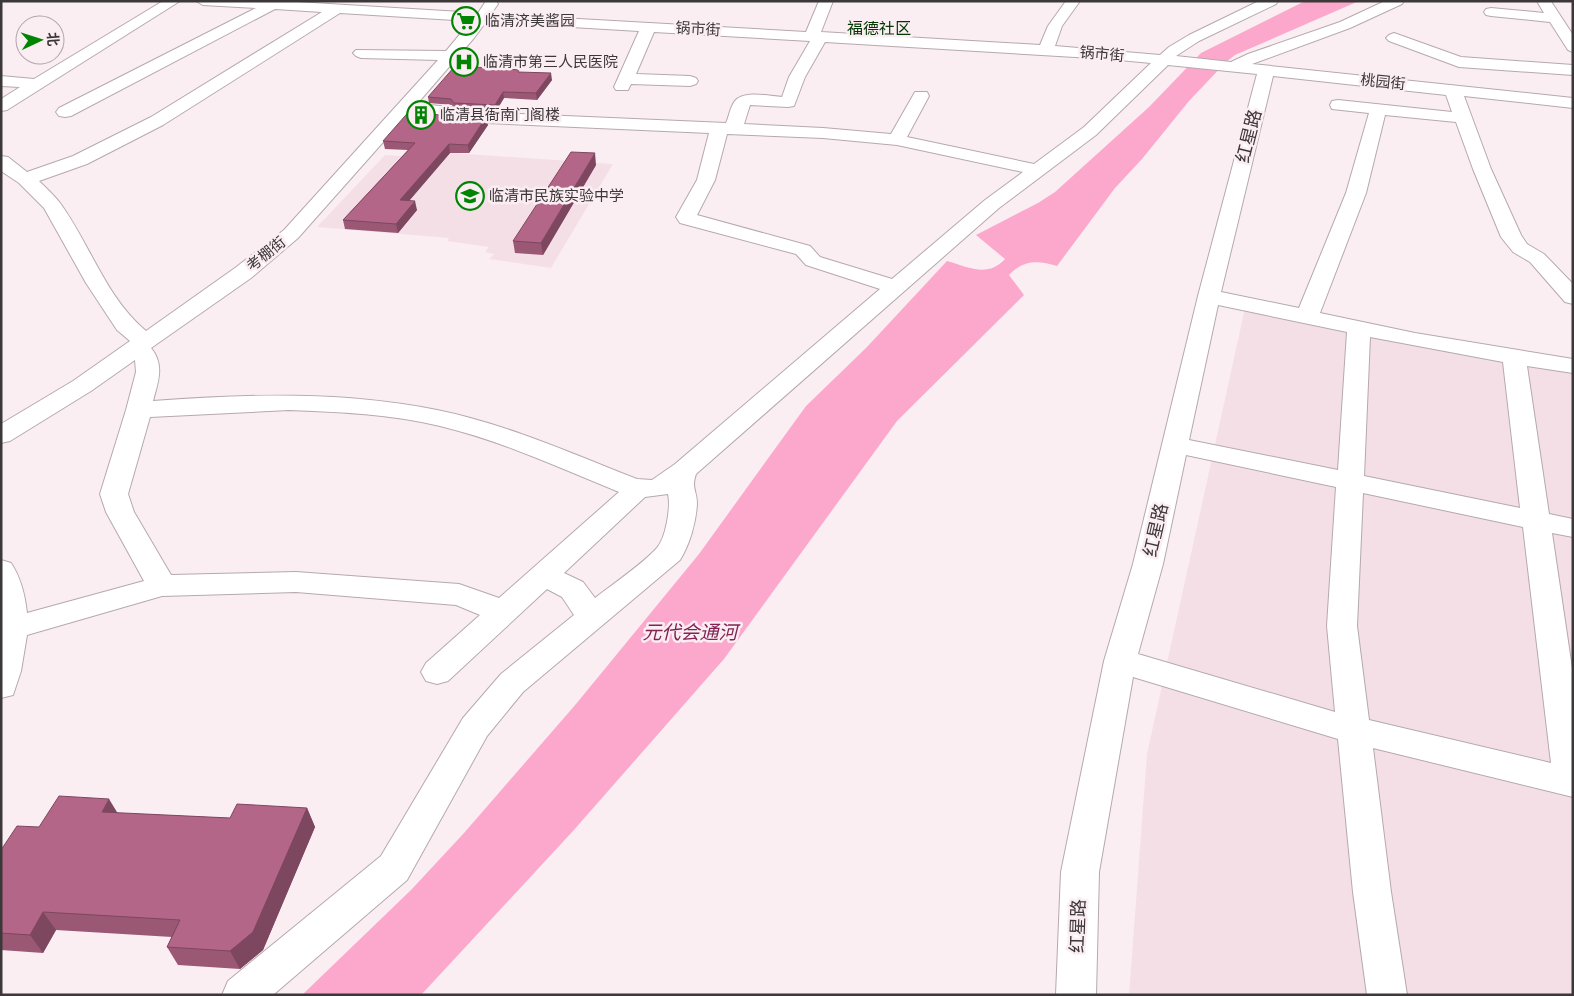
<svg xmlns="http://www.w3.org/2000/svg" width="1574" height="996" viewBox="0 0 1574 996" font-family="'Varela Round','Noto Sans SC',sans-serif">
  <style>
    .built { fill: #f5dfe7 }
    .water { fill: #fca8cc }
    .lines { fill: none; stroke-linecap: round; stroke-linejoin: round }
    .minor-casing { stroke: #b5a9ae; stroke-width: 2 }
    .minor { fill: #fff; fill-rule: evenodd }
    .wall { fill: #9a5875 }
    .shaded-wall { fill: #7d475f }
    .building { fill: #b36688; stroke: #7d475f }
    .labels { text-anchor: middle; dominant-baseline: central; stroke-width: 5; stroke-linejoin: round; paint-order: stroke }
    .far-poi-label { font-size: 15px; fill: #3c3739; stroke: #fbeef3; text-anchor: start }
    .far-street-label { font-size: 15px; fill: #3c3739; stroke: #fbeef3 }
    .far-neighbourhood-label { font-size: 16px; fill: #003600; stroke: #fbeef3 }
    .street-label { font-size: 18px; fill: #3c3739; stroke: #fbeef3 }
    .water-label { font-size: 19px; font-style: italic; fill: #822355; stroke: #fbeef3 }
  </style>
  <rect width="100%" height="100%" fill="#fbeef3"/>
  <g class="built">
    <polygon points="439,152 613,164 551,268 489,259 494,254 485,252 489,247 447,241 449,238 317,227 385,155 433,158"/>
    <polygon points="1245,308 1573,369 1573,995 1129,995 1147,754"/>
  </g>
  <path class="water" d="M 1305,1 L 1359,1 L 1235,55 L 1226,62 L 1189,101 L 1142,159 L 1115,188 L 1057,266 C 1038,260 1023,260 1009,275 L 1024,295 L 897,421 L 724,659 L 573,831 L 421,995 L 302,995 L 411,890 L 464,833 L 576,704 L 699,554 L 806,406 L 866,348 L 947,261 C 968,267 988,278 1005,259 L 976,235 L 1038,203 L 1055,192 L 1149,107 L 1201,53 Z"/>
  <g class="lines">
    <defs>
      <g id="minor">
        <polygon points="163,1 180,1 7,110 1,111 1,99 20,87 1,86 1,76 34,79"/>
        <path d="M 196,1 L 280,1 L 478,13 L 486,1 L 496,1 L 498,4 L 491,14 L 806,32 L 819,1 L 833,1 L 821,32 L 1040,45 L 1048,26 L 1066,1 L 1080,1 L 1062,26 L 1055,46 L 1160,55 L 1169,47 L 1189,35 L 1259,1 L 1278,1 L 1276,4 L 1199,41 L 1176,56 L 1231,62 L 1248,54 L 1340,22 L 1385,1 L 1404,1 L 1402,4 L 1350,28 L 1252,64 L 1573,98 L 1573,108 L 1464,96 L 1491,169 L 1521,235 L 1527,244 L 1544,254 L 1573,284 L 1573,304 L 1565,302 L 1530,262 L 1513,252 L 1501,237 L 1473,169 L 1456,122 L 1385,115 L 1366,193 L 1320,313 L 1415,333 L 1573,359 L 1573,373 L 1527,366 L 1549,514 L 1573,519 L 1573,537 L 1552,533 L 1573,675 L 1573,797 L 1373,748 L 1391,892 L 1407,995 L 1367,995 L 1353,892 L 1338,739 L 1133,677 L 1099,872 L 1096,995 L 1056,995 L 1061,872 L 1104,661 L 1133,564 L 1198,296 L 1257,74 L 1168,65 L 1096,135 L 999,208 L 696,474 C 691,489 697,490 697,504 C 696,522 690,544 680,560 L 523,692 L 487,736 L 407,880 L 273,995 L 222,995 L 228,981 L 381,856 L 463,718 L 501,674 L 574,615 L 562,597 L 547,589 L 448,681 L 437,684 L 426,681 L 421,672 L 426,663 L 480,615 L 456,605 L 296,592 L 162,596 L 27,635 L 21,671 L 13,695 L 1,698 L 1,560 L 11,563 C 21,578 25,595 27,613 L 144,581 L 106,512 L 100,494 L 126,410 L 136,372 L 135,360 L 91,391 L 10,441 L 1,443 L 1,424 L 73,381 L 130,341 L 117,330 L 86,283 L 44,208 L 19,183 L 1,171 L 1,156 L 8,157 L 27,172 L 73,156 L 151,117 L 322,12 L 275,9 L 71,116 L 65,117 L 59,116 L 56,112 L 59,108 L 256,8 L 203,5 ZM 340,13 L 471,21 L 446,51 L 356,50 L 353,53 L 356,56 L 361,58 L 438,60 L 284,230 L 235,268 L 146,331 C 106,298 90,244 60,203 C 54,195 46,188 39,181 L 87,164 L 163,125 ZM 486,22 L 639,31 L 614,87 L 616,90 L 628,90 L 631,84 L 690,86 L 696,84 L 698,81 L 696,78 L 690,76 L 636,74 L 654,32 L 810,41 L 789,77 L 782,97 C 769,96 744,90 735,101 C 730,107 729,117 726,123 L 454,111 L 452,107 L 417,104 L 474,38 ZM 825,42 L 1109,59 L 1151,63 L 1084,127 L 1034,164 L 907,137 L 929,96 L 927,92 L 915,92 L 891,134 L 823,128 L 744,124 L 750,105 L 788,107 L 794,106 L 805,77 ZM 1273,76 L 1446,95 L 1452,112 L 1338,100 L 1332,101 L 1330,105 L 1332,109 L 1369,113 L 1346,193 L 1299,308 L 1221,292 ZM 408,114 L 433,115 L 435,120 L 441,121 L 709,133 L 697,180 L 676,217 L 680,223 L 796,254 L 806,265 L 880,289 L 675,464 L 652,480 L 637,479 C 571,453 506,424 437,410 C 343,391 248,394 153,401 C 158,382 165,365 151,348 L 251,278 L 298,238 ZM 727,134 L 823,138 L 897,145 L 1023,172 L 985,200 L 892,279 L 820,257 L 810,246 L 697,215 L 715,180 ZM 1218,305 L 1347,332 L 1338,470 L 1189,440 ZM 1370,337 L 1503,362 L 1520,508 L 1364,476 ZM 289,410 C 340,412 391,414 440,426 C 502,441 560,468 619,492 L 499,598 L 459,584 L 296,572 L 171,575 L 134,512 L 128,494 L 150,417 ZM 1186,455 L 1336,487 L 1327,626 L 1335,712 L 1138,654 L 1163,564 ZM 1363,493 L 1523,527 L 1551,763 L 1369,720 L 1357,626 ZM 668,494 C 671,507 666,539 656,549 C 640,566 614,583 595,598 L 583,582 L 564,573 L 645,497 Z"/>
        <polygon points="1539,1 1551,1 1552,3 1573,35 1573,52 1568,50 1550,22 1491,16 1486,15 1484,12 1486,9 1491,8 1544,13 1538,3"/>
        <polygon points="1394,33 1461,57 1573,65 1573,75 1459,67 1389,41 1386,38 1389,35"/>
      </g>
    </defs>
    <use href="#minor" class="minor-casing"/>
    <use href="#minor" class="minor"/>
  </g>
  <g class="wall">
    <polygon points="519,72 552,80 537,100 504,98 496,111 455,109 452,105 429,103 428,97"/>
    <polygon points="433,114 488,125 469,153 450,153 409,201 417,210 398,233 345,229 343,220 408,150 385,149 383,141"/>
    <polygon points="596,165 543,255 515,253 513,241"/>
    <polygon points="307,808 315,827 263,950 240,969 178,965 167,947 172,937 56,930 43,953 1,950 1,850 39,827 117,813 230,818"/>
  </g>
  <g class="shaded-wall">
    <polygon points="551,73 552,80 537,100 536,93"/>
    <polygon points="503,92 504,98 496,111 495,105"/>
    <polygon points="486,117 488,125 469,153 468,145"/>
    <polygon points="449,144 450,153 402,209 400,200"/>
    <polygon points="595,153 596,165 543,255 541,243"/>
    <polygon points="415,201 417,210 398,233 396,224"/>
    <polygon points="109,799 120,817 102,812"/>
    <polygon points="307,808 315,827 263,950 240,969 230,951"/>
    <polygon points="43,912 56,930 43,953 30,935"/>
  </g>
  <g class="building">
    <polygon points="455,66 508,69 519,70 518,72 551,73 536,93 503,92 495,105 454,103 451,99 428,97"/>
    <polygon points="412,108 430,109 433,114 439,115 486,117 468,145 449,144 400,200 415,201 396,224 343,220 415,143 383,141"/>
    <polygon points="571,152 595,153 541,243 513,241"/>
    <polygon points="59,796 109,799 102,812 230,818 237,804 307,808 253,932 230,951 167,947 180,920 43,912 30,935 1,933 1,850 17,826 39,827"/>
  </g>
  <defs>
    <symbol id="supermarket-ring" viewBox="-11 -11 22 22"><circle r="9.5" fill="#fbeef3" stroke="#008402" stroke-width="1.5"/><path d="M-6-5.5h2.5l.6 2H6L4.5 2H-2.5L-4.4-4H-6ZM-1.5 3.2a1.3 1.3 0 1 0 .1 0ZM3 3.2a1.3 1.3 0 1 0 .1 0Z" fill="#008402"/></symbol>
    <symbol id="hospital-ring" viewBox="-11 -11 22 22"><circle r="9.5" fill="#fbeef3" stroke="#008402" stroke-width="1.5"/><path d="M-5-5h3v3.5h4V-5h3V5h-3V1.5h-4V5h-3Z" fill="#008402"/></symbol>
    <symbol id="building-ring" viewBox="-11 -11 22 22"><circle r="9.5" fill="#fbeef3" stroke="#008402" stroke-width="1.5"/><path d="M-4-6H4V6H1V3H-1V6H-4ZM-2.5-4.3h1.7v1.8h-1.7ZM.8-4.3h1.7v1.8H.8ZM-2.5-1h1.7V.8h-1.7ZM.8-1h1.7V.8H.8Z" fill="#008402"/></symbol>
    <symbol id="school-ring" viewBox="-11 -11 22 22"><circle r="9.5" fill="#fbeef3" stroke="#008402" stroke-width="1.5"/><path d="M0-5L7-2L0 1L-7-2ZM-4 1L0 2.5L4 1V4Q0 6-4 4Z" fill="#008402"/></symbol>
  </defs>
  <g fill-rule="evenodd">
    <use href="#supermarket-ring" x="450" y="5" width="32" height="32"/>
    <use href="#hospital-ring" x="448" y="46" width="32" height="32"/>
    <use href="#building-ring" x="405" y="99" width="32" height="32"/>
    <use href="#school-ring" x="454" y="180" width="32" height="32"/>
  </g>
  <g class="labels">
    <g class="far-poi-label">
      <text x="485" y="21">临清济美酱园</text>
      <text x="483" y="62">临清市第三人民医院</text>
      <text x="440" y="115">临清县衙南门阁楼</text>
      <text x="489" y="196">临清市民族实验中学</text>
    </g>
    <g class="far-street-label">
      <text transform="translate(698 29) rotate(3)">锅市街</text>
      <text transform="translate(1102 54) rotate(5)">锅市街</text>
      <text transform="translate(1383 82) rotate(6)">桃园街</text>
      <text transform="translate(266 254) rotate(-39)">考棚街</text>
    </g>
    <g class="far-neighbourhood-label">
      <text x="879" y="29">福德社区</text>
    </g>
    <g class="street-label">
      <text transform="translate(1249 136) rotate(-76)">红星路</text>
      <text transform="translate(1156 530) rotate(-77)">红星路</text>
      <text transform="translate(1078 926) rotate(-88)">红星路</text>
    </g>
    <g class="water-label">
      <text x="690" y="633">元代会通河</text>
    </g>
  </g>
  <rect width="1574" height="996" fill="none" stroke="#3c3739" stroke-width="5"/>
  <g transform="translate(40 40) rotate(86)"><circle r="24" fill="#fbeef3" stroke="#afa5a9"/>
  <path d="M0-4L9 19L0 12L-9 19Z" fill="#008402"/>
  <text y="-8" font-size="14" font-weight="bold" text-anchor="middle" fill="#3c3739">北</text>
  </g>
</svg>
